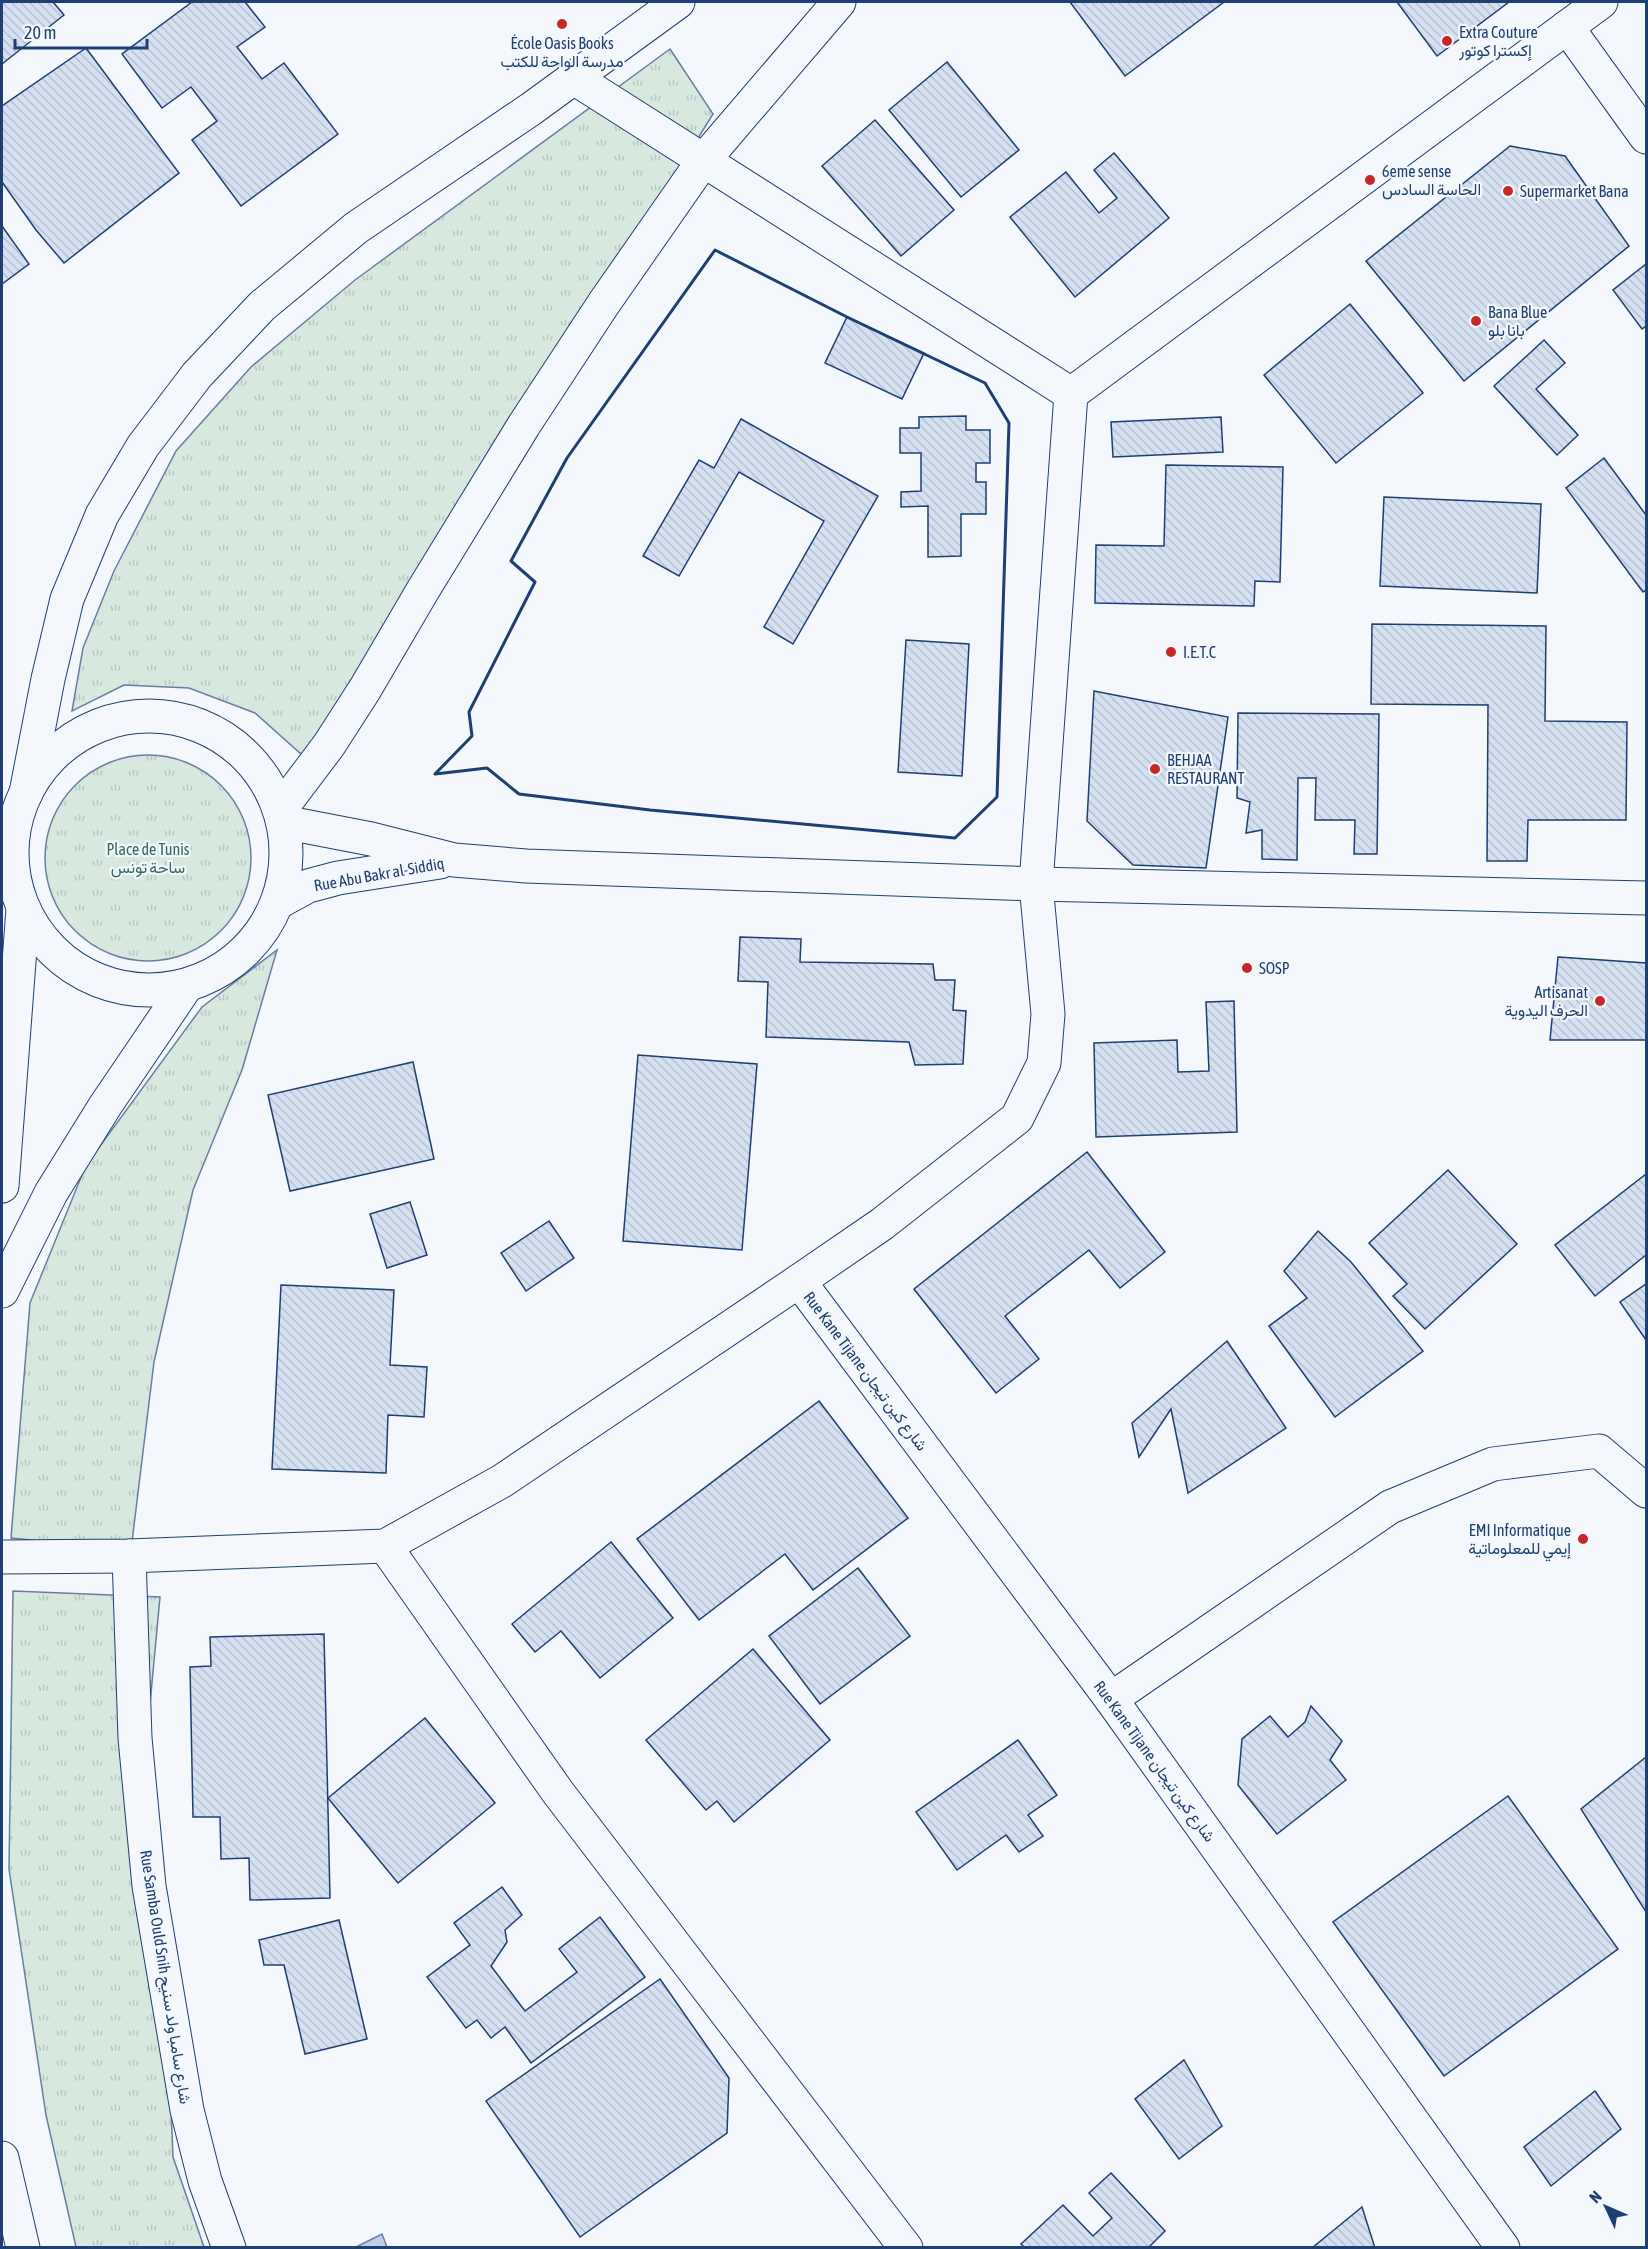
<svg xmlns="http://www.w3.org/2000/svg" width="1648" height="2249" viewBox="0 0 1648 2249" font-family="'Asap Condensed',Vazirmatn,sans-serif">
  <style>
    .grass { fill: url(#grass-tufts); stroke: #687fa3; stroke-width: 1.5 }
    .water { fill: #bed0e5; stroke: #687fa3; stroke-width: 1.5 }
    .building { fill: url(#building-back-hatch); stroke: #1d3f73; stroke-width: 1.5 }
    .lines { fill: none; stroke-linecap: round; stroke-linejoin: round }
    .minor-casing { stroke: #1d3f73; stroke-width: 35 }
    .tertiary-casing { stroke: #1d3f73; stroke-width: 35 }
    .minor { stroke: #f4f7fb; stroke-width: 33 }
    .tertiary { stroke: #f4f7fb; stroke-width: 33 }
    .wall { stroke: #1d3f73; stroke-width: 3 }
    .poi-dot { fill: #c62828; stroke: #f4f7fb; stroke-width: 2 }
    .labels { text-anchor: middle; dominant-baseline: central; stroke-width: 4.5; stroke-linejoin: round; paint-order: stroke }
    .poi-label { font-size: 16px; fill: #1d3f73; stroke: #f4f7fb; text-anchor: start }
    .park-label { font-size: 16px; fill: #2c6c60; stroke: #f4f7fb }
    .street-label { font-size: 16px; fill: #1d3f73; stroke: #f4f7fb }
  </style>
  <defs>
    <pattern id="grass-tufts" width="24" height="20" patternUnits="userSpaceOnUse" patternTransform="scale(1.5)"><rect width="24" height="20" fill="#d7e8df"/><path d="M3 7l-1-3M5 7V3M7 7l1-3M15 17l-1-3M17 17v-4M19 17l1-3" fill="none" stroke="#b8c8c3"/></pattern>
    <pattern id="building-back-hatch" width="6" height="6" patternUnits="userSpaceOnUse" patternTransform="scale(1.5)"><rect width="6" height="6" fill="#d5e0f0"/><path d="M-1 5l2 2M0 0l6 6M5-1l2 2" fill="none" stroke="#b6c1d1"/></pattern>
  </defs>
  <rect width="100%" height="100%" fill="#f4f7fb"/>
  <g class="grass">
    <polygon points="670,49 713,114 310,762 255,713 189,688 124,685 72,711 83,648 114,571 176,451 251,367 355,280"/>
    <circle cx="148" cy="858" r="103"/>
    <polygon points="277,950 242,1070 193,1190 154,1362 131,1550 11,1538 30,1303 86,1165 202,1007"/>
    <polygon points="13,1591 160,1597 146,1747 162,1894 173,2157 204,2247 76,2247 46,2115 9,1869"/>
  </g>
  <polygon class="water" points="382,2234 387,2247 356,2247"/>
  <g class="building">
    <polygon points="2,2 53,2 64,15 2,64"/>
    <polygon points="192,2 245,2 265,27 237,47 262,79 284,63 338,134 241,206 192,140 217,121 191,87 162,108 122,54"/>
    <polygon points="1070,2 1224,2 1125,76"/>
    <polygon points="1397,2 1509,2 1437,56"/>
    <polygon points="86,48 179,173 64,263 36,230 2,182 2,106"/>
    <polygon points="947,62 1019,150 961,197 889,110"/>
    <polygon points="875,120 954,210 901,256 822,166"/>
    <polygon points="1510,146 1565,156 1629,246 1464,381 1366,261"/>
    <polygon points="1114,153 1169,218 1075,297 1010,217 1066,172 1099,213 1117,198 1094,170"/>
    <polygon points="2,226 29,264 2,284"/>
    <polygon points="1646,264 1646,326 1642,329 1613,290"/>
    <polygon points="1350,304 1423,393 1336,463 1264,375"/>
    <polygon points="847,317 924,353 902,399 825,363"/>
    <polygon points="1544,340 1565,363 1536,389 1578,435 1557,455 1494,386"/>
    <polygon points="966,416 966,430 990,430 990,463 976,463 976,482 986,482 986,514 961,514 961,556 928,557 928,506 901,507 901,492 921,491 921,453 900,453 900,428 919,428 919,417"/>
    <polygon points="1221,417 1223,452 1113,457 1111,422"/>
    <polygon points="741,419 878,496 793,644 764,627 824,521 739,472 679,576 643,556 699,460 714,468"/>
    <polygon points="1604,458 1646,515 1646,590 1643,592 1566,488"/>
    <polygon points="1166,465 1283,467 1280,582 1255,581 1254,606 1095,603 1096,545 1164,546"/>
    <polygon points="1384,497 1541,504 1537,593 1380,586"/>
    <polygon points="1372,624 1546,626 1545,721 1627,722 1626,820 1528,820 1527,861 1487,861 1488,705 1371,704"/>
    <polygon points="906,640 969,644 962,776 898,772"/>
    <polygon points="1094,691 1228,717 1206,868 1133,865 1087,821"/>
    <polygon points="1238,713 1379,714 1377,854 1354,854 1355,820 1315,820 1316,778 1298,778 1297,860 1262,859 1262,830 1246,833 1250,802 1237,798"/>
    <polygon points="740,937 801,939 800,962 933,964 935,980 955,980 953,1010 966,1011 963,1064 915,1065 909,1042 766,1037 768,982 738,981"/>
    <polygon points="1558,957 1646,963 1646,1040 1550,1040"/>
    <polygon points="1234,1001 1237,1132 1096,1137 1094,1043 1177,1040 1178,1072 1209,1071 1206,1002"/>
    <polygon points="638,1055 757,1064 742,1250 623,1241"/>
    <polygon points="413,1062 434,1159 290,1191 268,1095"/>
    <polygon points="1087,1152 1165,1252 1120,1288 1089,1250 1005,1316 1039,1359 996,1393 914,1289"/>
    <polygon points="1448,1170 1517,1244 1425,1329 1393,1296 1407,1284 1369,1243"/>
    <polygon points="1646,1174 1646,1255 1595,1296 1555,1245"/>
    <polygon points="410,1202 427,1255 387,1268 370,1214"/>
    <polygon points="549,1221 574,1258 526,1291 501,1253"/>
    <polygon points="1318,1231 1351,1262 1423,1351 1335,1417 1269,1326 1307,1298 1284,1271"/>
    <polygon points="1646,1284 1646,1340 1620,1302"/>
    <polygon points="281,1285 394,1290 390,1365 427,1367 424,1417 388,1415 386,1473 272,1469"/>
    <polygon points="1227,1341 1286,1428 1188,1493 1171,1409 1139,1457 1132,1423"/>
    <polygon points="819,1401 908,1518 813,1590 785,1554 699,1620 637,1539"/>
    <polygon points="611,1542 673,1618 600,1678 561,1631 535,1652 512,1624"/>
    <polygon points="858,1568 910,1636 820,1704 769,1636"/>
    <polygon points="324,1634 330,1898 250,1900 249,1858 221,1859 220,1817 193,1817 190,1667 211,1666 210,1637"/>
    <polygon points="753,1649 830,1740 734,1822 717,1801 706,1810 646,1740"/>
    <polygon points="1311,1706 1342,1741 1330,1760 1346,1780 1277,1834 1238,1785 1242,1739 1270,1716 1288,1737 1305,1722"/>
    <polygon points="425,1718 495,1803 398,1883 328,1798"/>
    <polygon points="1018,1740 1057,1795 1028,1815 1043,1836 1019,1852 1006,1835 957,1870 916,1812"/>
    <polygon points="1646,1757 1646,1912 1581,1809"/>
    <polygon points="1508,1796 1618,1949 1444,2076 1333,1922"/>
    <polygon points="502,1887 522,1915 505,1930 507,1942 491,1966 525,2011 577,1972 559,1949 600,1917 645,1977 531,2063 505,2027 491,2038 477,2020 466,2028 427,1977 470,1945 454,1923"/>
    <polygon points="339,1920 367,2039 305,2054 284,1965 264,1965 259,1940"/>
    <polygon points="660,1979 729,2078 727,2133 580,2237 486,2101"/>
    <polygon points="1184,2060 1222,2126 1179,2159 1135,2099"/>
    <polygon points="1595,2091 1621,2129 1551,2186 1524,2147"/>
    <polygon points="1111,2173 1165,2231 1148,2248 1025,2248 1021,2244 1063,2205 1093,2236 1112,2218 1089,2193"/>
    <polygon points="1362,2207 1375,2248 1312,2248"/>
  </g>
  <g class="lines">
    <defs>
      <g id="minor">
        <polyline points="1567,27 1646,137"/>
        <polyline points="574,78 1071,394"/>
        <polyline points="799,1281 1111,1699 1503,2248"/>
        <polyline points="385,1546 557,1791 906,2248"/>
        <polyline points="129,1556 135,1738 149,1886 187,2110 205,2181 229,2248"/>
        <polyline points="2,1557 129,1556 385,1546 502,1481 799,1281 882,1224 1017,1118 1044,1063 1048,1014 1036,884 1071,394 1601,2"/>
        <polyline points="1111,1699 1390,1507 1493,1464 1599,1451 1646,1491"/>
      </g>
      <g id="tertiary">
        <circle cx="149" cy="853" r="137"/>
        <polyline points="26,793 48,679 67,599 102,515 143,446 197,375 262,306 356,228 531,109 678,2"/>
        <polyline points="280,810 329,745 365,689 423,590 524,425 604,303 703,161 839,2"/>
        <polyline points="283,822 371,839 454,860 526,866 1036,884 1646,898"/>
        <polyline points="277,903 308,886 338,878 440,862"/>
        <polyline points="2,1186 23,909"/>
        <polyline points="2,1291 51,1193 105,1106 187,985"/>
        <polyline points="2,2158 23,2248"/>
      </g>
    </defs>
    <use href="#minor" class="minor-casing"/>
    <use href="#tertiary" class="tertiary-casing"/>
    <use href="#minor" class="minor"/>
    <use href="#tertiary" class="tertiary"/>
    <polygon class="wall" points="715,250 847,317 985,383 1009,423 997,797 955,838 650,810 519,794 487,768 435,774 472,736 469,712 535,582 511,561 567,458"/>
  </g>
  <g class="poi-dot">
    <circle cx="562" cy="24" r="6"/>
    <circle cx="1447" cy="41" r="6"/>
    <circle cx="1370" cy="180" r="6"/>
    <circle cx="1508" cy="191" r="6"/>
    <circle cx="1476" cy="321" r="6"/>
    <circle cx="1171" cy="652" r="6"/>
    <circle cx="1155" cy="769" r="6"/>
    <circle cx="1247" cy="968" r="6"/>
    <circle cx="1600" cy="1001" r="6"/>
    <circle cx="1583" cy="1539" r="6"/>
  </g>
  <g class="labels">
    <g class="poi-label">
      <text x="1459" y="32">Extra Couture<tspan x="1459" dy="18">إكسترا كوتور</tspan></text>
      <text x="562" y="43" text-anchor="middle">École Oasis Books<tspan x="562" dy="18">مدرسة الواحة للكتب</tspan></text>
      <text x="1382" y="171">6eme sense<tspan x="1382" dy="18">الحاسة السادس</tspan></text>
      <text x="1520" y="191">Supermarket Bana</text>
      <text x="1488" y="312">Bana Blue<tspan x="1488" dy="18">بانا بلو</tspan></text>
      <text x="1183" y="652">I.E.T.C</text>
      <text x="1167" y="760">BEHJAA<tspan x="1167" dy="18">RESTAURANT</tspan></text>
      <text x="1259" y="968">SOSP</text>
      <text x="1588" y="992" text-anchor="end">Artisanat<tspan x="1588" dy="18">الحرف اليدوية</tspan></text>
      <text x="1571" y="1530" text-anchor="end">EMI Informatique<tspan x="1571" dy="18">إيمي للمعلوماتية</tspan></text>
    </g>
    <g class="park-label">
      <text x="148" y="849">Place de Tunis<tspan x="148" dy="18">ساحة تونس</tspan></text>
    </g>
    <g class="street-label">
      <text transform="translate(379 874) rotate(-10)">Rue Abu Bakr al-Siddiq</text>
      <text transform="translate(866 1371) rotate(53)">Rue Kane Tijane شارع كين تيجان</text>
      <text transform="translate(1155 1761) rotate(54)">Rue Kane Tijane شارع كين تيجان</text>
      <text transform="translate(166 1977) rotate(81)">Rue Samba Ould Snih شارع سامبا ولد سنيح</text>
    </g>
  </g>
  <rect width="1648" height="2249" fill="none" stroke="#1d3f73" stroke-width="6"/>
  <g transform="translate(1606 2207) rotate(314)" stroke="#f4f7fb" stroke-width="4.5" paint-order="stroke">
  <path d="M0-4.5L10 22L0 15L-10 22Z" fill="#1d3f73"/>
  <text y="-9" font-size="16" font-weight="bold" text-anchor="middle" fill="#1d3f73">N</text>
  </g>
  <path d="M15 39v9h132v-9" fill="none" stroke="#1d3f73" stroke-width="3"/>
  <text x="24" y="39" font-size="18" fill="#1d3f73" stroke="#f4f7fb" stroke-width="4.5" paint-order="stroke">20 m</text>
</svg>
